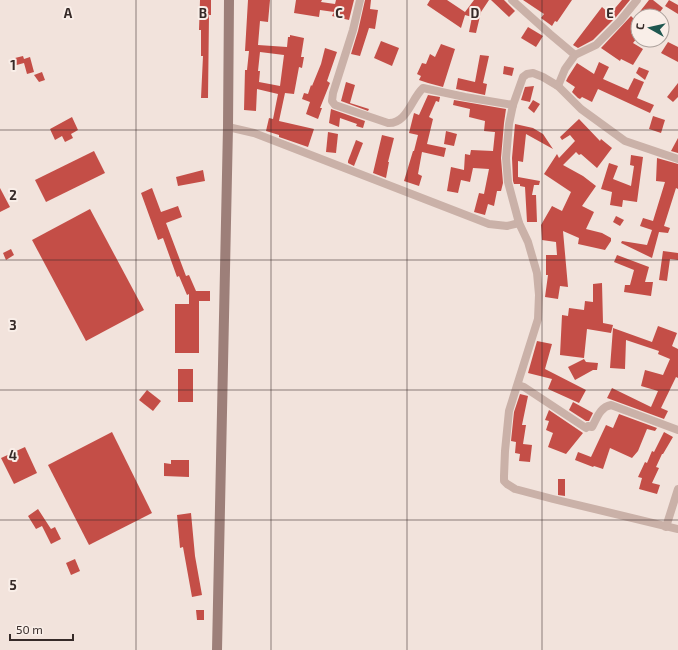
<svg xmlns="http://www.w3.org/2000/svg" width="678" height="650" viewBox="0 0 678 650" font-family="'Exo 2',sans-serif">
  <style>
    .building { fill: #c44e47; fill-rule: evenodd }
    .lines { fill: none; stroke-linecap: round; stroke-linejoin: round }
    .street { stroke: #cab1a8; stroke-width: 8 }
    .secondary { stroke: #9d7f79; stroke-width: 10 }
    .grid { fill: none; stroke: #362a28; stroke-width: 1; stroke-opacity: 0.55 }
    .grid-label { font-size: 13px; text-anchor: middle; font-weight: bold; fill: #362a28; stroke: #f9eee8; stroke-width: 4; stroke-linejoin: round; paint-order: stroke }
  </style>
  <rect width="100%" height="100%" fill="#f2e3dc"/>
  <g class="building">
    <polygon points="200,0 211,0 211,15 209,15 208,98 201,98 203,56 201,56 201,30 199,30"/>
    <path d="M 248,0 L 270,0 L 268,22 L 260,21 L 258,45 L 287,47 L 288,37 L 290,37 L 290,35 L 304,38 L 301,57 L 304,57 L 302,68 L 299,67 L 294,94 L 285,93 L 279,121 L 314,129 L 308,147 L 279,137 L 279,135 L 266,131 L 269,118 L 273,119 L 278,94 L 257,89 L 256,111 L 244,110 L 245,70 L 247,70 L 249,51 L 245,51 ZM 260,52 L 284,55 L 280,86 L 259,82 L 260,71 L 258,71 Z"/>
    <polygon points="296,0 322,0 321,2 335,4 336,0 354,0 349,20 332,16 334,12 320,10 319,17 294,13"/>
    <polygon points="365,0 371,0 370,9 378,10 375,29 369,28 360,56 351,54 358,31"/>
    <polygon points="430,0 447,0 465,12 474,0 489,0 481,12 476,33 469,32 472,17 465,15 461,28 427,5"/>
    <polygon points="491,0 504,0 515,11 509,17"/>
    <polygon points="523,0 572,0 557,22 555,21 552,26 541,18 544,14"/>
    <polygon points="622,0 630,0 616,17 593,40 578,48 573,45 602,7 610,14"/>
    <polygon points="649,0 653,0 663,8 657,16 638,16 638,25 631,33 637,38 633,43 643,49 633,65 621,59 620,61 601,48 631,16 634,19"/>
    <polygon points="669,0 678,5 678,14 665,6"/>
    <polygon points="528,27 543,36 536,47 521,38"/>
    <polygon points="381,41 399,48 392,66 374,58"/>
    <polygon points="668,42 678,47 678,62 661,53"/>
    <polygon points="441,44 455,49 443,87 428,83 419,80 421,76 417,74 422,63 426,64 430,54 435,57"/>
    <polygon points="325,48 337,52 327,81 330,83 320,108 322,108 318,119 306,114 310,102 302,99 304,93 308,94 311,85 312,86 321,64"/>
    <polygon points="480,55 489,56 483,83 487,84 485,95 456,89 458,78 475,82"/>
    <polygon points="23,56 24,59 30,57 34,72 27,74 24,63 13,66 11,59"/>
    <polygon points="599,62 609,67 603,79 628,90 634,78 644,82 637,98 654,105 650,113 598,89 592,102 582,97 580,99 578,98 572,92 575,87 566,81 568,77 577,63 594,74"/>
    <polygon points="504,66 514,68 512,76 503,74"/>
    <polygon points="639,67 649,71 645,80 636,73"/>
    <polygon points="42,72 45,80 39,82 34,75"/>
    <polygon points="346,82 355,85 350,103 369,109 368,111 341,101"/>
    <polygon points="678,83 678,97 673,102 667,97"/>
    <polygon points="534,86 530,102 521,100 525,87"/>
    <polygon points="428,95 440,97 439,102 436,101 429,117 433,119 427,144 446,148 444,157 422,152 418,174 422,176 419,186 404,181 413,151 414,151 418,135 409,133 414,113 419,115"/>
    <polygon points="454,100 506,109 504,123 501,158 503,183 501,191 497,191 494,206 488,204 485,215 474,212 479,193 484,194 489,169 473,168 470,182 461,180 458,193 447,191 451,167 464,170 465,154 470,155 471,150 493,151 495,132 484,131 485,121 469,117 470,109 453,105"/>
    <polygon points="533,100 540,104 534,113 528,108"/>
    <polygon points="331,109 365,121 363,128 356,126 357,124 340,118 339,127 329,123"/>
    <polygon points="653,116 665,120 661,133 649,129"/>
    <polygon points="72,117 78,130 71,134 73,138 65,142 62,136 55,140 50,129"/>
    <polygon points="579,119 600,141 601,139 612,148 597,168 581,154 579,155 576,152 563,165 583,176 596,186 582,206 594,212 586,229 602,233 611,238 611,241 605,250 578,244 579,238 563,231 568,287 560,286 558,299 545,297 548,275 546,275 546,255 557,255 556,242 542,240 541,225 552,206 562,211 571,192 544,174 557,154 559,158 575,141 570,135 562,140 560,137"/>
    <polygon points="515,124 533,128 543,134 553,149 526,134 523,162 518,161 518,177 540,181 539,185 534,185 532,195 536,195 537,222 527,222 525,187 520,186 520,184 514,184 513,181 512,158"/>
    <polygon points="446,131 457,134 454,146 444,144"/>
    <polygon points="328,132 338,134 336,153 326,152"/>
    <polygon points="382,135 394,138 388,162 389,162 386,178 373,173"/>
    <polygon points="678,138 678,153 671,151"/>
    <polygon points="356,140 363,143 354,166 348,163 348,161"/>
    <polygon points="94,151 105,173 46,202 35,180"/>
    <polygon points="631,155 643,157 637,202 623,200 622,207 610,205 612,192 601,189 609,163 618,166 613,179 631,186 634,166 630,165"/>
    <polygon points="657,158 678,164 678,189 676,188 664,226 670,228 668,233 659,232 652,258 621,243 622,241 647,245 652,230 640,226 643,218 653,221 665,182 656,181"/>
    <polygon points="203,170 205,181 178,186 176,177"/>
    <polygon points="0,188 10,207 0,212"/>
    <polygon points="152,188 161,212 178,206 182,217 166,223 186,276 189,275 196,291 210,291 210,301 199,301 199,353 175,353 175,304 189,304 189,294 187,295 179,276 177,277 163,238 158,240 141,193"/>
    <polygon points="90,209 144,310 86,341 32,240"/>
    <polygon points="616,216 624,220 620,226 613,222"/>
    <polygon points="11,249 14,255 6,260 3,253"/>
    <polygon points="663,251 678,253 678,260 670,259 667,281 659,280"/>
    <polygon points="617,255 649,267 645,282 653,282 651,296 624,292 625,285 630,285 634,270 614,262"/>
    <polygon points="602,283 603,323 613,325 611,333 587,329 584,358 560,355 562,315 568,316 569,308 584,310 585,301 593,302 593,284"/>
    <polygon points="658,326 677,333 672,346 678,349 678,378 676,377 661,408 668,411 664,419 607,398 612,388 651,407 658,391 641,386 645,370 663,375 670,359 658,354 659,351 626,340 625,369 610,368 613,328 652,342"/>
    <polygon points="537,341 552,344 545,369 586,390 579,403 548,389 552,379 528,373"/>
    <polygon points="584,359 586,362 598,363 597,370 593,370 575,380 568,367"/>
    <rect x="178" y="369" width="15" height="33"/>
    <polygon points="147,390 161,401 153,411 139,400"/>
    <polygon points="520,394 528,396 522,425 526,425 523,444 532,445 530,462 519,461 520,454 515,453 516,442 511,441 514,412"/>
    <polygon points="573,402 593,413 589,421 586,421 569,410"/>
    <polygon points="549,410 583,433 566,454 548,447 553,433 546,430 549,421 545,420"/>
    <polygon points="619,414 657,428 655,431 647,429 638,451 632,458 610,448 603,469 594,466 593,467 575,460 578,452 591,457 606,425 613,428"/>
    <polygon points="112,432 152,513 89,545 48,465"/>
    <polygon points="664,432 673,437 663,454 662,454 656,467 659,468 652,483 660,485 657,494 639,489 642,478 638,477 645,462 647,463 652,451 654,452"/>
    <polygon points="25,447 37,473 14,484 1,458"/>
    <polygon points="171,460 189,460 189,477 164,476 164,463 171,464"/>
    <polygon points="558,479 565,479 565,496 558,495"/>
    <polygon points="38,509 51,529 55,527 61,539 51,544 42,526 36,529 28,516"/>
    <polygon points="191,513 195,556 202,595 192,597 183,547 180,548 177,515"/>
    <polygon points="75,559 80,571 71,575 66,563"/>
    <polygon points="196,610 204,610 204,620 197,620"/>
  </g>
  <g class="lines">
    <g class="street">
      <path d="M 360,0 L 353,30 L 333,93 L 332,101 L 335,105 L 388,123 C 407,124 411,99 423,88 L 465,97 L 513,105"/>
      <polyline points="512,0 550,34 575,55"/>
      <polyline points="558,86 565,69 575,55 596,45 620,21 637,0"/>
      <polyline points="228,127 254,133 489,224 507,226 519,223"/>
      <polyline points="678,159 625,141 581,109 558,86 543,77 533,73 527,74 523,77 513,105 509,124 506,158 508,182 519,223 528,242 537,273 539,295 538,319 509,411 505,451 504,476 504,481 507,484 515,489 553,499 678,529"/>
      <path d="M 518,385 L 524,387 L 586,428 L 588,426 L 592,427 C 597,418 600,407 611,405 L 678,430"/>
      <polyline points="666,527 678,489"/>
    </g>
    <polyline class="secondary" points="217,650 228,127 229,0"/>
  </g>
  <path class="grid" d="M 136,0 L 136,650M 271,0 L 271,650M 407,0 L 407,650M 542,0 L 542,650M 0,130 L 678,130M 0,260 L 678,260M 0,390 L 678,390M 0,520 L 678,520"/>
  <g class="grid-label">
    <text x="68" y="18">A</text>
    <text x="203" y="18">B</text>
    <text x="339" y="18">C</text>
    <text x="475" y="18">D</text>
    <text x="610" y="18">E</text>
    <text x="13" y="70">1</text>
    <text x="13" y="200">2</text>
    <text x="13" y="330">3</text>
    <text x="13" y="460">4</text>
    <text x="13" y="590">5</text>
  </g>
  <g transform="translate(650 28) rotate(278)"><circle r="19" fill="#f9eee8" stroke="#aba09b"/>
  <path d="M0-3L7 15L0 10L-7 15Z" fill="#1e5750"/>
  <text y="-6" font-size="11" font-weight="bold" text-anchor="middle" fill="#362a28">С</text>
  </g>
  <path d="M10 634v6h63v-6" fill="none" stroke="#362a28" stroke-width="2"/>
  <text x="16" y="634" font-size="12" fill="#362a28" stroke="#f9eee8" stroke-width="3" paint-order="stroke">50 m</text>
</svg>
